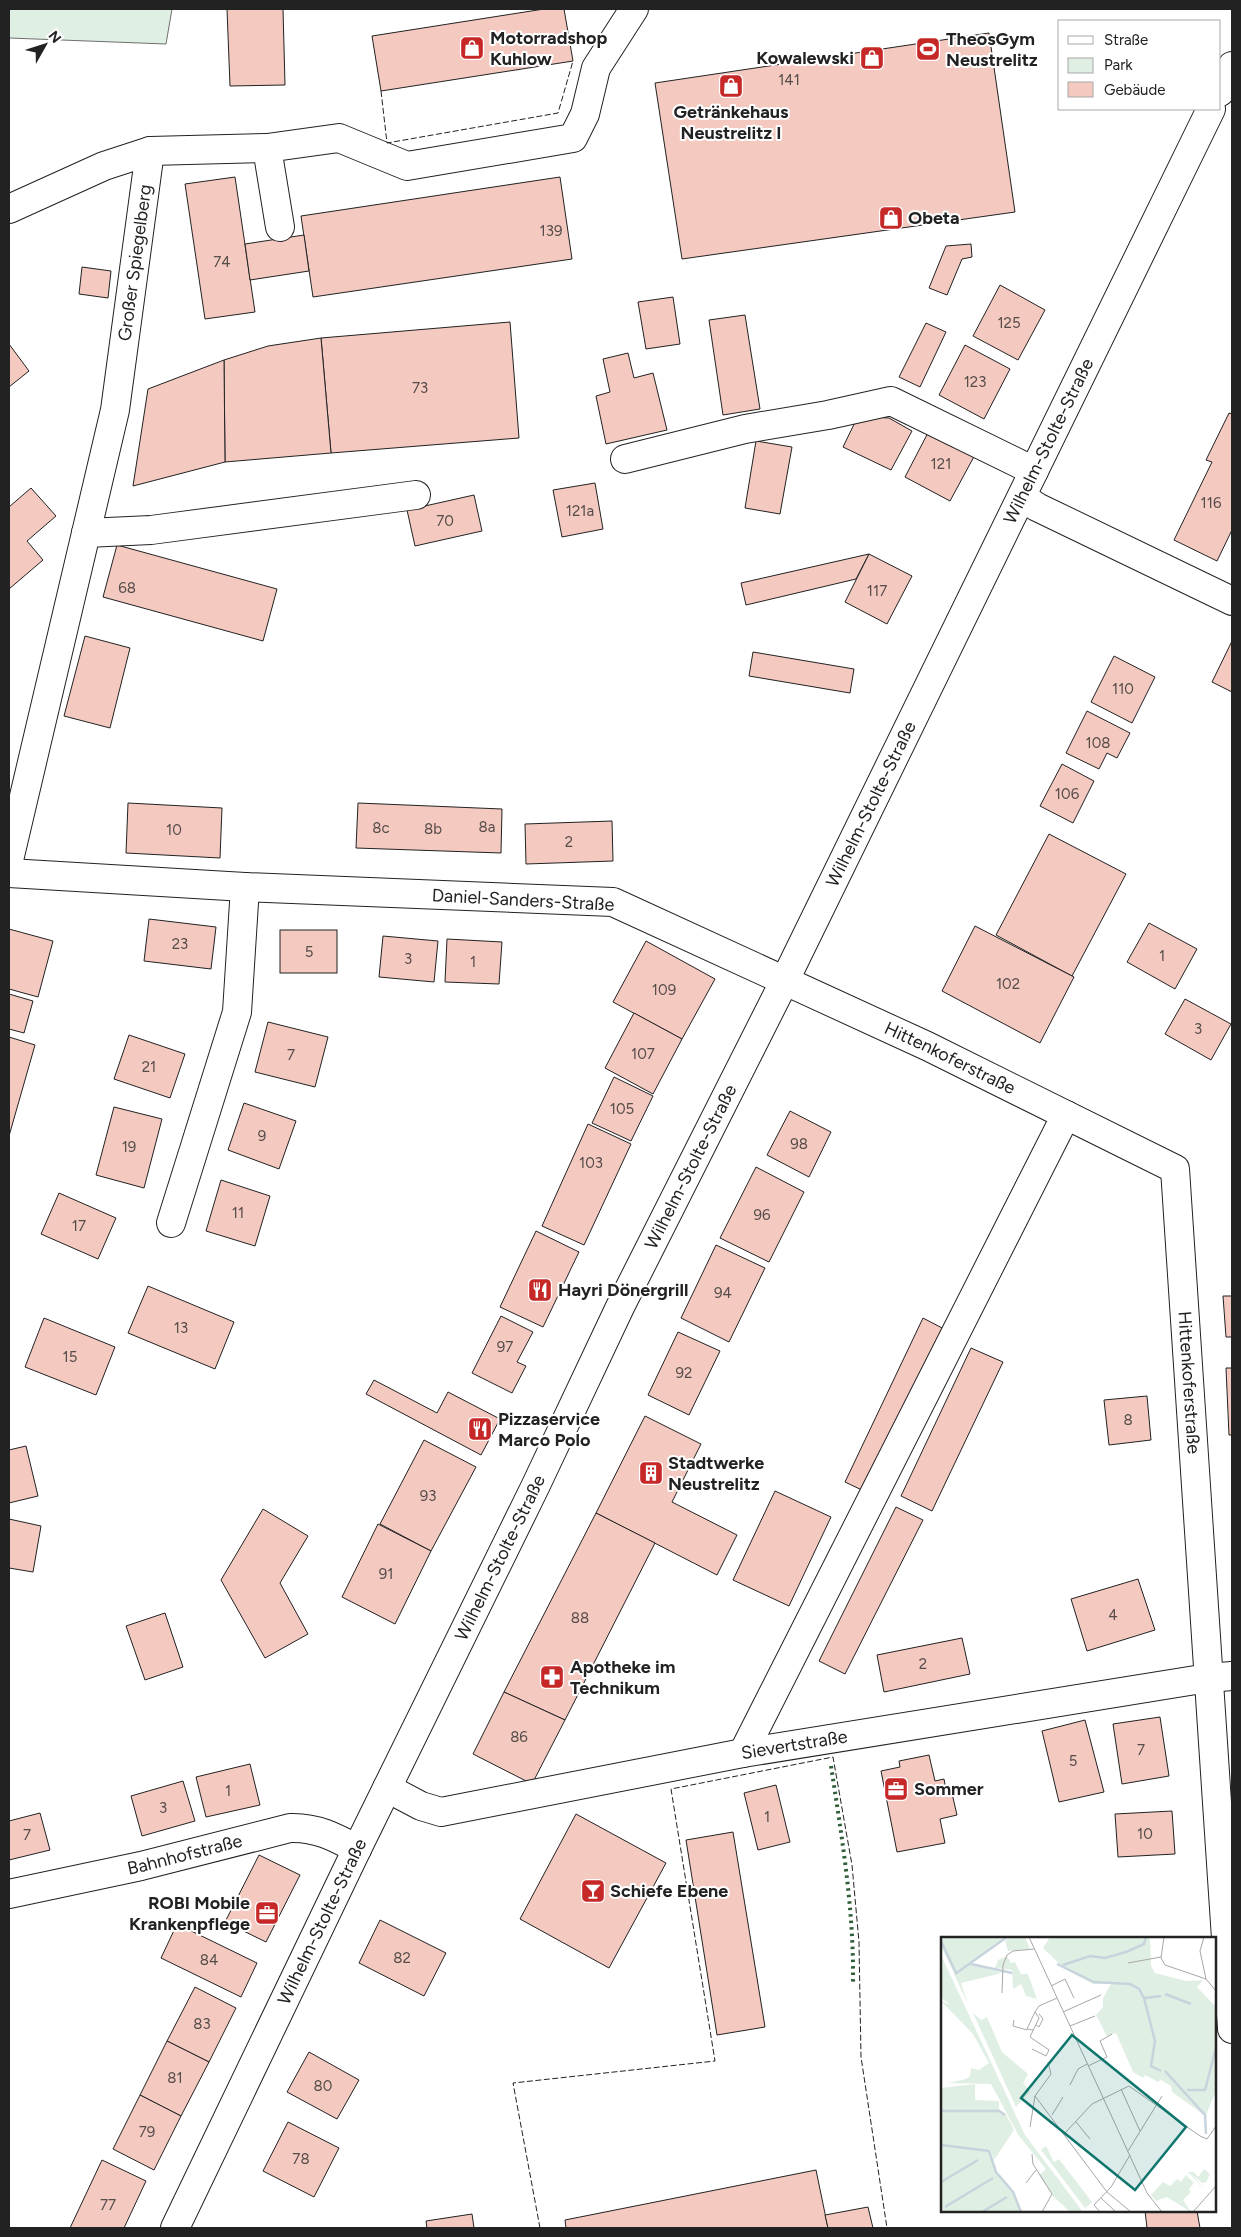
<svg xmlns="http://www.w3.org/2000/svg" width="1241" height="2237" viewBox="0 0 1241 2237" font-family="Figtree,sans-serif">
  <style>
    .green { fill: #e0efe3; stroke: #6f6f6f }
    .building { fill: #f3c9c0; stroke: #222 }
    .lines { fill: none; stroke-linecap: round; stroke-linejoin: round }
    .minor-casing { stroke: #222; stroke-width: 30 }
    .minor { stroke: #fff; stroke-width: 28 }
    .hedge { stroke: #2f5e38; stroke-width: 4; stroke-dasharray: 2.5 4; stroke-linecap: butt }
    .fence { stroke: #222; stroke-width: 1; stroke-dasharray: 6 2.5; stroke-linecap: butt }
    .labels { text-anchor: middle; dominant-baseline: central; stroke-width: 4; stroke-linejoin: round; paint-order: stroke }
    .number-label { font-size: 15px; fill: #564c4a }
    .poi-label { font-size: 18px; font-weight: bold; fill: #222; stroke: #fff; text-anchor: start }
    .street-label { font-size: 18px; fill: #222; stroke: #fff }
    .inset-river { fill: none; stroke: #c7d3dd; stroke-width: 2.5 }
    .inset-road { fill: none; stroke: #a7a7a7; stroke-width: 1 }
    .view { fill: #0f766e; fill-opacity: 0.15; stroke: #0f766e; stroke-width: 2.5 }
    .inset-edge { fill: none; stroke: #222; stroke-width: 2.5 }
  </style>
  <rect width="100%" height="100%" fill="#fff"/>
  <polygon class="green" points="9,9 172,9 166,44 9,38"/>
  <g class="building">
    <polygon points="227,9 283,9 285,85 230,86"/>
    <polygon points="544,9 564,9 573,61 381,91 372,36"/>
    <polygon points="989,33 1015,212 682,259 655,83"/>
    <polygon points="235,177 255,312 205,319 185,184"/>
    <polygon points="560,177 572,259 313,297 301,216"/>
    <polygon points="304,235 309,271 250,280 245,244"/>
    <polygon points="971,244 972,257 962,259 947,295 929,288 946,246"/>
    <polygon points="82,267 111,271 108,298 79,294"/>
    <polygon points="1000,285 1045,310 1018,360 973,336"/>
    <polygon points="673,297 680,344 646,349 638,302"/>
    <polygon points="745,315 760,409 723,415 709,320"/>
    <polygon points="510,322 519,438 331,453 321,338"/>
    <polygon points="926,323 946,332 920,387 899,377"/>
    <polygon points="321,338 331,453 225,462 224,360 268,346"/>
    <polygon points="9,344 29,371 9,387"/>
    <polygon points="965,345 1010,369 984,419 939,395"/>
    <polygon points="628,353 634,378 653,373 667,430 606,444 596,396 610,392 603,359"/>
    <polygon points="224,360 225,462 133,486 148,389"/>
    <polygon points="1229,413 1232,414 1232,530 1217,561 1174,540 1212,462 1206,460"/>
    <polygon points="858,416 889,418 912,431 891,470 843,447"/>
    <polygon points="931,427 977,451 950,501 905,477"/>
    <polygon points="756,441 792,447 780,514 745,508"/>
    <polygon points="595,483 603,529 562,537 553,490"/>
    <polygon points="31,488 56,516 27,541 43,560 9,589 9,507"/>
    <polygon points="474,495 482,531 415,546 407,510"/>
    <polygon points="117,545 277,589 263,641 103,597"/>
    <polygon points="869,554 856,579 746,605 741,583"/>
    <polygon points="869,554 912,576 887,624 845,602"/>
    <polygon points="85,636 130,648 110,728 64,716"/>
    <polygon points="1232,641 1232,692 1212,682"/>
    <polygon points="753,652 854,669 850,693 749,676"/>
    <polygon points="1114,656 1155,677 1132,723 1091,702"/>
    <polygon points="1087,711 1130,733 1117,758 1107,753 1099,769 1066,753"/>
    <polygon points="1062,764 1094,781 1073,823 1040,806"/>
    <polygon points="128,803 222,808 220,858 126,853"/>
    <polygon points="358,803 502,809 501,853 356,848"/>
    <polygon points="612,821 613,861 526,864 525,824"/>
    <polygon points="1049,834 1126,874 1072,976 996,935"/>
    <polygon points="149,919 216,927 211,969 144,961"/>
    <polygon points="1149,923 1197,949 1175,989 1127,962"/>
    <polygon points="975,926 1074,977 1040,1043 942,991"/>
    <polygon points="9,929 53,941 38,997 9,989"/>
    <rect x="280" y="930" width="57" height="43"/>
    <polygon points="383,936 438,941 434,982 379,977"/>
    <polygon points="447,939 502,942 499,984 445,982"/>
    <polygon points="646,941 715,979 682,1039 613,1002"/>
    <polygon points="9,994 33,1001 24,1033 9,1029"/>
    <polygon points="1185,999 1231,1024 1211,1060 1165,1034"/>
    <polygon points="634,1013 682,1039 653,1094 605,1068"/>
    <polygon points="268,1022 328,1037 315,1087 255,1072"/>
    <polygon points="129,1035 185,1054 170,1098 114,1079"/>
    <polygon points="9,1037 35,1045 9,1136"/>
    <polygon points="614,1077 653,1096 631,1141 592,1123"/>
    <polygon points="244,1103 296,1121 279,1169 228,1150"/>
    <polygon points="114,1107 162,1119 144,1188 96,1175"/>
    <polygon points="790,1111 831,1132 809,1177 767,1155"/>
    <polygon points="588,1124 631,1144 584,1245 542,1226"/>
    <polygon points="756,1167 804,1192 769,1262 720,1238"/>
    <polygon points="221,1180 270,1196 255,1246 206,1231"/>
    <polygon points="59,1193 116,1218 98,1259 41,1234"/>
    <polygon points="536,1231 579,1252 543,1327 500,1307"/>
    <polygon points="716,1245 765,1268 729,1342 681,1318"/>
    <polygon points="148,1286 234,1322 215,1369 128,1333"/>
    <polygon points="1223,1296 1232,1296 1232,1337 1226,1337"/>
    <polygon points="501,1316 533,1332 517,1362 526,1366 512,1393 472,1373"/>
    <polygon points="44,1318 115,1347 96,1395 25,1367"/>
    <polygon points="923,1318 944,1329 866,1492 845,1482"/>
    <polygon points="678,1332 720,1351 689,1415 648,1395"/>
    <polygon points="971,1348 1003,1362 932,1511 901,1496"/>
    <polygon points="1226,1368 1232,1368 1232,1435 1229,1435"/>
    <polygon points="374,1380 437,1413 448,1392 500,1419 481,1455 366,1394"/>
    <polygon points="1147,1396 1151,1440 1109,1445 1104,1400"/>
    <polygon points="645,1416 701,1444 672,1502 737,1535 717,1575 596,1513"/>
    <polygon points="424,1440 476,1467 431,1551 380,1524"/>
    <polygon points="26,1446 38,1496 9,1503 9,1450"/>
    <polygon points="775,1491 831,1517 789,1606 733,1580"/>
    <polygon points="896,1507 923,1520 845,1674 819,1661"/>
    <polygon points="263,1509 308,1536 280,1583 308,1634 265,1658 221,1580"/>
    <polygon points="596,1513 655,1543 565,1720 504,1692"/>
    <polygon points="9,1519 41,1526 33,1572 9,1568"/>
    <polygon points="378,1524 431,1551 395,1624 342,1597"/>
    <polygon points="1138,1579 1155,1630 1087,1651 1071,1599"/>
    <polygon points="165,1613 183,1667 145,1680 126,1626"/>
    <polygon points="962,1638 970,1674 884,1692 877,1655"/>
    <polygon points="504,1692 565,1720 532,1784 473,1754"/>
    <polygon points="1160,1717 1169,1776 1122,1784 1113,1724"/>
    <polygon points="1085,1720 1104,1792 1059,1802 1042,1731"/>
    <polygon points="929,1755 935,1781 944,1779 946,1790 951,1789 957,1815 940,1819 945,1843 897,1852 881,1771 900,1767 899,1761"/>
    <polygon points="250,1764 260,1805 206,1817 196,1777"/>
    <polygon points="183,1781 195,1821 142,1836 131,1796"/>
    <polygon points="776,1785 790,1842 758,1850 744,1793"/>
    <polygon points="1172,1811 1175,1854 1118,1857 1115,1814"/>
    <polygon points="40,1813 50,1850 9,1860 9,1821"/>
    <polygon points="576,1814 666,1863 609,1968 520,1919"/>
    <polygon points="733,1832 765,2027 717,2035 686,1840"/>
    <polygon points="259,1855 300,1875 266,1942 225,1922"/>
    <polygon points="380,1920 446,1953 424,1996 359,1963"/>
    <polygon points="177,1924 257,1963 241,1997 161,1958"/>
    <polygon points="195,1987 236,2008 209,2062 167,2041"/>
    <polygon points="167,2041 209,2062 181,2116 140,2095"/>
    <polygon points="309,2052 359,2080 337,2119 287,2092"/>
    <polygon points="140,2095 181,2116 154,2170 113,2149"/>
    <polygon points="288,2122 339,2148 314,2197 263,2171"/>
    <polygon points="102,2160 146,2181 124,2228 70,2228"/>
    <polygon points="816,2170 828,2228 566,2228 565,2220"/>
    <polygon points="868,2207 873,2228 828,2228 825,2215"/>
    <polygon points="1145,2211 1197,2211 1200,2228 1147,2228"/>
    <polygon points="472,2214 474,2228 427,2228 426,2221"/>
  </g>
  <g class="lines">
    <defs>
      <g id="minor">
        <polyline points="1220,92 1232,66"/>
        <polyline points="267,148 280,227"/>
        <polyline points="9,209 104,166 150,151 267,148 339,138 407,166 573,138 585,114 596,68 634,9"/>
        <polyline points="625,459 745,429 828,415 891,401 1034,471"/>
        <polyline points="1022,497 1037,507 1232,601"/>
        <polyline points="86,533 151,530 416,495"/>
        <path id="s1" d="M 9,860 L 115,410 L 150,151"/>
        <path id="s2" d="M 9,873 L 245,887 L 613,902 L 927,1046 L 1175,1169 L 1232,2029"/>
        <polyline points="171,1223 237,1012 245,887"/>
        <polyline points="743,1753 1066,1115"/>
        <path id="s3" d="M 387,1788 L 421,1806 L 441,1812 L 743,1753 L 1208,1678 L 1232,1676"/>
        <path id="s4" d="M 9,1894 L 141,1866 L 290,1828 C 316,1827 335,1837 357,1849"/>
        <path id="s5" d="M 175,2228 L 357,1849 L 535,1487 L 620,1307 L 785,980 L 1211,109"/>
      </g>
    </defs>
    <use href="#minor" class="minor-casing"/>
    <use href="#minor" class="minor"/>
    <path class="hedge" d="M 831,1766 C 842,1838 854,1910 853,1983"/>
    <g class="fence">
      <polyline points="381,91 387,143 558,113 573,61"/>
      <polyline points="540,2228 513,2083 715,2061 671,1789 833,1757 852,1865 859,1942 861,2057 887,2228"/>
    </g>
  </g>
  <defs>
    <symbol id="shop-square" viewBox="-11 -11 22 22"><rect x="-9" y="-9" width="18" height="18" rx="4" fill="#c62828" stroke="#fff"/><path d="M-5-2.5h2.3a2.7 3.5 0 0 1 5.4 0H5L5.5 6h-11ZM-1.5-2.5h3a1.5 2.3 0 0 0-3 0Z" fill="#fff"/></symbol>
    <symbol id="stadium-square" viewBox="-11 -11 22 22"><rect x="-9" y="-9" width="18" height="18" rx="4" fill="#c62828" stroke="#fff"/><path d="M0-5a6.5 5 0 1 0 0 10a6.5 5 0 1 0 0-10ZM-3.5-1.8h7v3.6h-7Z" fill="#fff"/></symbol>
    <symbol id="restaurant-square" viewBox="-11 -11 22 22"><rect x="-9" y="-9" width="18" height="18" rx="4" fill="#c62828" stroke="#fff"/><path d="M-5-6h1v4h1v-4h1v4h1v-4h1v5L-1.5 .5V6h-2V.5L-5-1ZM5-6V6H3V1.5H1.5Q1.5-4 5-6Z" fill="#fff"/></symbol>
    <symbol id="building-square" viewBox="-11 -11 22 22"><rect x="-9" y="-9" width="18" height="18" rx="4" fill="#c62828" stroke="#fff"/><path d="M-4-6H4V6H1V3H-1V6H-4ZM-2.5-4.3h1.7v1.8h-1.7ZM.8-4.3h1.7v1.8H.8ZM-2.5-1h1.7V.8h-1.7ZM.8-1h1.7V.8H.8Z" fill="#fff"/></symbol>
    <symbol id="pharmacy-square" viewBox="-11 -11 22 22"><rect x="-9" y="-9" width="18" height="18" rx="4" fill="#c62828" stroke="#fff"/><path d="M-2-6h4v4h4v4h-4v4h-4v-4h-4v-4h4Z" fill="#fff"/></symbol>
    <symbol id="office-square" viewBox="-11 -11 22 22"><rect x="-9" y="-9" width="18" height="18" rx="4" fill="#c62828" stroke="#fff"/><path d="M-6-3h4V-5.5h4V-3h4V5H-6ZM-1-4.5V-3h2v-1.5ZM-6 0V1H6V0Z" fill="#fff"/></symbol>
    <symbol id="bar-square" viewBox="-11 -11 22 22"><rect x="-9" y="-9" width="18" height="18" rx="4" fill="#c62828" stroke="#fff"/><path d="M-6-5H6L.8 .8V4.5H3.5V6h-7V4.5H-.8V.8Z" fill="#fff"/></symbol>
  </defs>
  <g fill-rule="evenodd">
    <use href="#shop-square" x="458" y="34" width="28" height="28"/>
    <use href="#stadium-square" x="914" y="35" width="28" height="28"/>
    <use href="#shop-square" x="858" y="44" width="28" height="28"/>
    <use href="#shop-square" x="717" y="72" width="28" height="28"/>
    <use href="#shop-square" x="877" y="204" width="28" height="28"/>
    <use href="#restaurant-square" x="526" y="1276" width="28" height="28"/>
    <use href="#restaurant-square" x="466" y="1415" width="28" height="28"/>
    <use href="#building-square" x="637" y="1459" width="28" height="28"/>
    <use href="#pharmacy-square" x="538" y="1663" width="28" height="28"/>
    <use href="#office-square" x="882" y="1775" width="28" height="28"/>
    <use href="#bar-square" x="579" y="1877" width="28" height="28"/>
    <use href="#office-square" x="253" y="1899" width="28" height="28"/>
  </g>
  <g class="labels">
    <g class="number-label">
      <text x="789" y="80">141</text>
      <text x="551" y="231">139</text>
      <text x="222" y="262">74</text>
      <text x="1009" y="323">125</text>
      <text x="975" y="382">123</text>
      <text x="420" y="388">73</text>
      <text x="941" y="464">121</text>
      <text x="1211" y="503">116</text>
      <text x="580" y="511">121a</text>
      <text x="445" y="521">70</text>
      <text x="127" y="588">68</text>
      <text x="877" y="591">117</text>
      <text x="1123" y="689">110</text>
      <text x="1098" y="743">108</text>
      <text x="1067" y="794">106</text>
      <text x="487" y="827">8a</text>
      <text x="381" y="828">8c</text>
      <text x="433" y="829">8b</text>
      <text x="174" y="830">10</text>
      <text x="569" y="842">2</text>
      <text x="180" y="944">23</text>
      <text x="309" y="952">5</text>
      <text x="1162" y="956">1</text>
      <text x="408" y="959">3</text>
      <text x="473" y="962">1</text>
      <text x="1008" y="984">102</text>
      <text x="664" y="990">109</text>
      <text x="1198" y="1029">3</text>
      <text x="643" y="1054">107</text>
      <text x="291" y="1055">7</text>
      <text x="149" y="1067">21</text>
      <text x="622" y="1109">105</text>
      <text x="262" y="1136">9</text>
      <text x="799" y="1144">98</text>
      <text x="129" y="1147">19</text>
      <text x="591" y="1163">103</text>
      <text x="238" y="1213">11</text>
      <text x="762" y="1215">96</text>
      <text x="79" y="1226">17</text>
      <text x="723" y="1293">94</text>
      <text x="181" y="1328">13</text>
      <text x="505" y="1347">97</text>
      <text x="70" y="1357">15</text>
      <text x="684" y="1373">92</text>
      <text x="1128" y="1420">8</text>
      <text x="428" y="1496">93</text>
      <text x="386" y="1574">91</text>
      <text x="1113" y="1615">4</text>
      <text x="580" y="1618">88</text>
      <text x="923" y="1664">2</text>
      <text x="519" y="1737">86</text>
      <text x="1141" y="1750">7</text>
      <text x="1073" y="1761">5</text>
      <text x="228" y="1791">1</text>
      <text x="163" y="1808">3</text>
      <text x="767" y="1817">1</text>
      <text x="1145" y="1834">10</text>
      <text x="27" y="1835">7</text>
      <text x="402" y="1958">82</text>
      <text x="209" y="1960">84</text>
      <text x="202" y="2024">83</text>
      <text x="175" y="2078">81</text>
      <text x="323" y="2086">80</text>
      <text x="147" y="2132">79</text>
      <text x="301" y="2159">78</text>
      <text x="108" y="2205">77</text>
    </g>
    <g class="poi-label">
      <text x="490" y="38">Motorradshop<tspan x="490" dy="21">Kuhlow</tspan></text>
      <text x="946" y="39">TheosGym<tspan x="946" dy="21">Neustrelitz</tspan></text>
      <text x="854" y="58" text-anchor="end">Kowalewski</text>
      <text x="731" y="112" text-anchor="middle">Getränkehaus<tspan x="731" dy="21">Neustrelitz I</tspan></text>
      <text x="908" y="218">Obeta</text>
      <text x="558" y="1290">Hayri Dönergrill</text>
      <text x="498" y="1419">Pizzaservice<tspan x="498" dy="21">Marco Polo</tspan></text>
      <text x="668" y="1463">Stadtwerke<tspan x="668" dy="21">Neustrelitz</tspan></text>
      <text x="570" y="1667">Apotheke im<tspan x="570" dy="21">Technikum</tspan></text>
      <text x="914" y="1789">Sommer</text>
      <text x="610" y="1891">Schiefe Ebene</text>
      <text x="250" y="1903" text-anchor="end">ROBI Mobile<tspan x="250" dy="21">Krankenpflege</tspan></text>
    </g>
    <g class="street-label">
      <text stroke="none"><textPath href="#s1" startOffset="611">Großer Spiegelberg</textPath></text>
      <text stroke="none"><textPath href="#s5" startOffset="1989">Wilhelm-Stolte-Straße</textPath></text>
      <text stroke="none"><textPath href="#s5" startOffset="1585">Wilhelm-Stolte-Straße</textPath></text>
      <text transform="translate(523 900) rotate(3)">Daniel-Sanders-Straße</text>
      <text stroke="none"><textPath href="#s2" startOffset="976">Hittenkoferstraße</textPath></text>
      <text stroke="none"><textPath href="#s5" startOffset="1180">Wilhelm-Stolte-Straße</textPath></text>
      <text stroke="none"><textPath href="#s2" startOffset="1441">Hittenkoferstraße</textPath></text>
      <text stroke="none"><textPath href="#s5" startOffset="745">Wilhelm-Stolte-Straße</textPath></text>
      <text stroke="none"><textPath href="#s3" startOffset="419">Sievertstraße</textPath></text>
      <text stroke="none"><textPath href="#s4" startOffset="180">Bahnhofstraße</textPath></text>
      <text stroke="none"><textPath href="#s5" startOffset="340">Wilhelm-Stolte-Straße</textPath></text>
    </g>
  </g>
  <g transform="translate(941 1937)">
    <rect width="275" height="275" fill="#fff"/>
    <path d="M 0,0 L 65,0 L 13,36 L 0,9 ZM 69,0 L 84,0 L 89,12 L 67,14 L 64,4 ZM 109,0 L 209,0 L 210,29 L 214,36 L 245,44 L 262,43 L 256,50 L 275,70 L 275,154 L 265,178 L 264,199 L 263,178 L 231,155 L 230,149 L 220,143 L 217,145 L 204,138 L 202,141 L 192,135 L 175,96 L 166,99 L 155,78 L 162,70 L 162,61 L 170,47 L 152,47 L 124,32 L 102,11 ZM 0,18 L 84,198 L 142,275 L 129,275 L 111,258 L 98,238 L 105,232 L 78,199 L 50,147 L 7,146 L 25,142 L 29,139 L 30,131 L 38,133 L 48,126 L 32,97 L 0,64 L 10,68 L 0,61 ZM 66,19 L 70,26 L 74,25 L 80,37 L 87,37 L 96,62 L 85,59 L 80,47 L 72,52 L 71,33 L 54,31 L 57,23 ZM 29,27 L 61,36 L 20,46 L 27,67 L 13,37 ZM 32,76 L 40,83 L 46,80 L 61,115 L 87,137 L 82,146 L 89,154 L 75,170 ZM 34,147 L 34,163 L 58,164 L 58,172 L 65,177 L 73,193 L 53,223 L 48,210 L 48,213 L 3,209 L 48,214 L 55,235 L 72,255 L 80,275 L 0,275 L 0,151 ZM 105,209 L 113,225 L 118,222 L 151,265 L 144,271 L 100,213 ZM 263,232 L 269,237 L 265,245 L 261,246 L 252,238 L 263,252 L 247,235 L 253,235 L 257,240 ZM 245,238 L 253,246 L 248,252 L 250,255 L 242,263 L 250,275 L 226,260 L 215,264 L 210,258 L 222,245 L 229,249 L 236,242 L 240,245 Z" fill="#e0efe3"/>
    <path class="inset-river" d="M 0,4 L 15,36M 30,27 L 71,36M 116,27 L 153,45 L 189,47 L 198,52 L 203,61 L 214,104 L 210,129 L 220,134M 122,28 L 149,19 L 164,21 L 185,15 L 203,7 L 205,0M 14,37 L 66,0M 224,57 L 250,67M 204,61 L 220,59M 224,134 L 264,178 L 265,197M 246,153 L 264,153 L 275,111M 0,174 L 58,174 L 64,178M 0,208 L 48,214 L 55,235 L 72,255 L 80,275M 0,245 L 37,223M 4,270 L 52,241M 41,275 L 66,260"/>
    <path class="inset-road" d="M 88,0 L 206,256 L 221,275M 223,0 L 220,21 L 224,28 L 265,42 L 275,54M 263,0 L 259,14 L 265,42M 187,26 L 220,20M 110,49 L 124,42 L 133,61M 61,56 L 62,28 L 66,18 L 72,14 L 93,12M 122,75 L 160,58M 73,83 L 72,89 L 86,93M 95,88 L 98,90 L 102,82 L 98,77M 129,89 L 154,79M 92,93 L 86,92 L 94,75M 91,112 L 105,119 L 108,113 L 89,100 L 98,81 L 94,75 L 98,69 L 116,61M 147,129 L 166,120 L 159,104 L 171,97M 129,148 L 137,132 L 146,127M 180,152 L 199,194M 94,159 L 166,255 L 190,275M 111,178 L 122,160M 135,185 L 149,202M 89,190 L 94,159 L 110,137 L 107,125M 124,196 L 151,167 L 188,149 L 259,199 L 266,202 L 275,189M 187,214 L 221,159M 91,217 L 92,227 L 111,257 L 101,275M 85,246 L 95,233M 160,261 L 175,275M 159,275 L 153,268 L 170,250 L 189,218M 252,275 L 275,249"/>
    <path class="view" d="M 131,98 L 245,190 L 194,253 L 80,161 Z"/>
    <rect width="275" height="275" class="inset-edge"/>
  </g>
  <rect width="1241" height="2237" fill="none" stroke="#222222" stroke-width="20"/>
  <rect x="1058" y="20" width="162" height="90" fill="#ffffff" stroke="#a7a7a7"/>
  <rect x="1068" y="36" width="25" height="8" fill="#ffffff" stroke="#a7a7a7"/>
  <text x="1104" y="45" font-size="15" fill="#222222">Straße</text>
  <rect x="1068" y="58" width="25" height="15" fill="#e0efe3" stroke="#a7a7a7"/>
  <text x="1104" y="70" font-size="15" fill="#222222">Park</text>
  <rect x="1068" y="82" width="25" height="15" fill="#f3c9c0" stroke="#a7a7a7"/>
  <text x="1104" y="95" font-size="15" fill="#222222">Gebäude</text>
  <g transform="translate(45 45) rotate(51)" stroke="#ffffff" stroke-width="4" paint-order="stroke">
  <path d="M0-4L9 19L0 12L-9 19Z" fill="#222222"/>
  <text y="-8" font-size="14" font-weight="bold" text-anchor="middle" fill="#222222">N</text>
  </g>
</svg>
